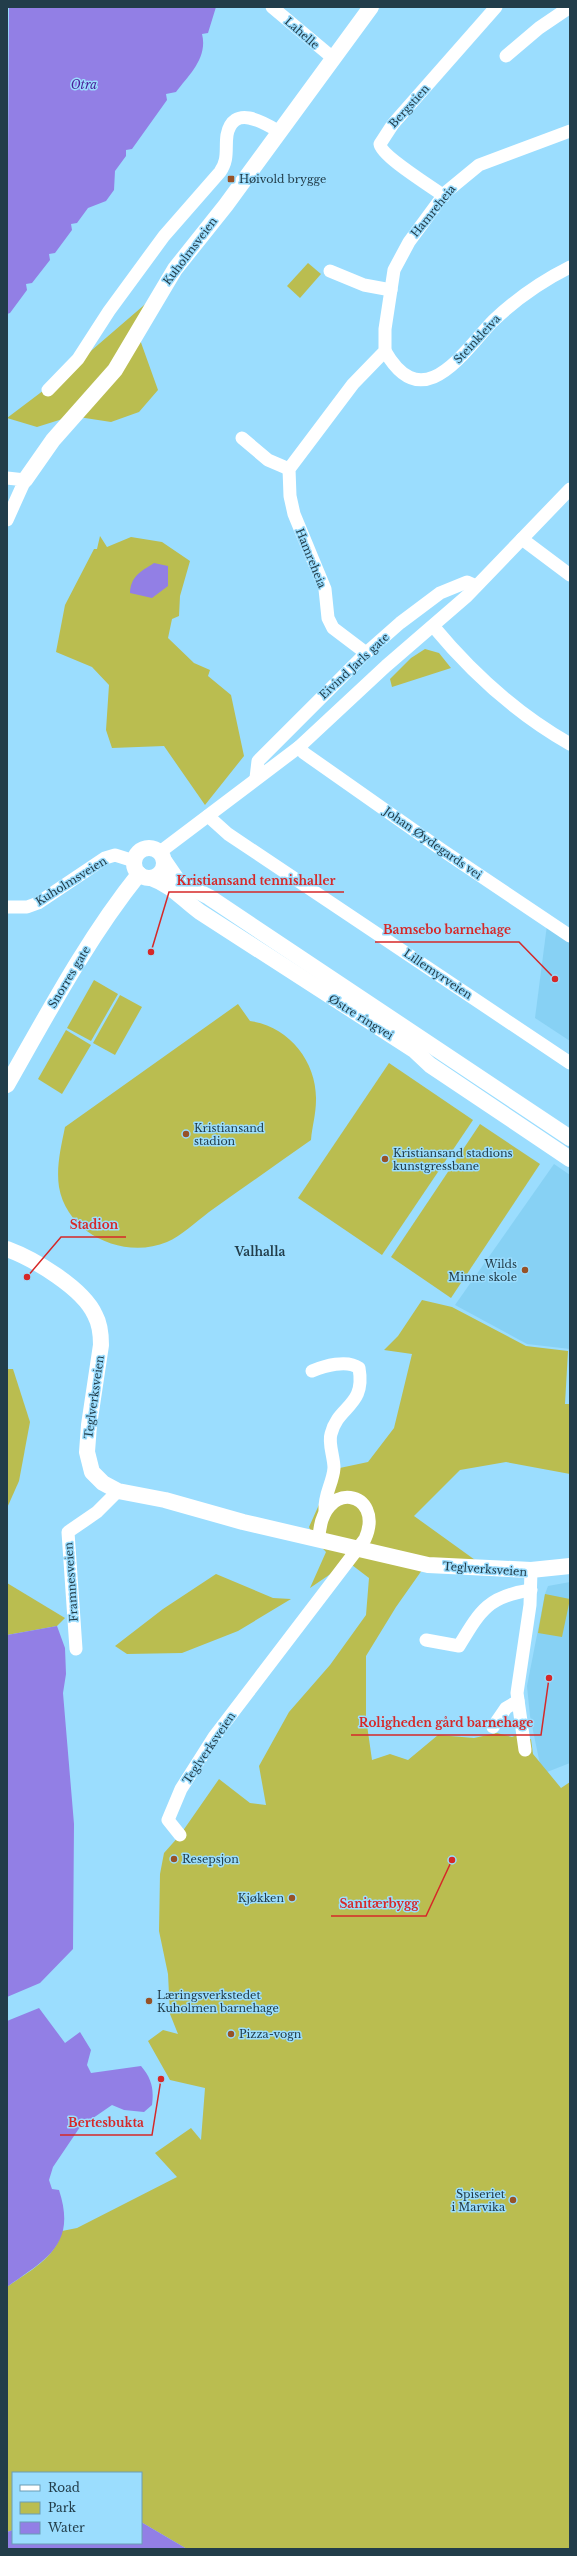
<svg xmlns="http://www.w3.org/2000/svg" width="577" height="2556" viewBox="0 0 577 2556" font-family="'Libre Baskerville',serif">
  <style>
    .built { fill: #87d1f4 }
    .green { fill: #babd50 }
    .water { fill: #927fe5 }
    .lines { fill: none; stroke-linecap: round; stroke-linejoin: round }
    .minor { stroke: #fff; stroke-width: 13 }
    .tertiary { stroke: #fff; stroke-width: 16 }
    .poi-dot { fill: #975227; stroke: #9bddfe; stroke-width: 1.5 }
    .labels { text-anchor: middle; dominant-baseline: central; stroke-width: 3; stroke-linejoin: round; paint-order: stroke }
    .street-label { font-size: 11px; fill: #223d4a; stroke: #9bddfe }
    .poi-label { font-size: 11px; fill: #223d4a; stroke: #9bddfe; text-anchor: start }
    .water-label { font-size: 12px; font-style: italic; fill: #482198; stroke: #9bddfe }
    .neighbourhood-label { font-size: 12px; font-weight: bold; fill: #223d4a; stroke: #9bddfe }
    .leader { fill: none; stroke: #d62828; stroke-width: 1.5 }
    .callout-dot { fill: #d62828; stroke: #9bddfe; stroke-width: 1.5 }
    .callout-label { font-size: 12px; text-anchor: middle; font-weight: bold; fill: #d62828; stroke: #9bddfe; stroke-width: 3; stroke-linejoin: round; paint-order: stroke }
  </style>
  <rect width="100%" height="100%" fill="#9bddfe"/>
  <g class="built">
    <polygon points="547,925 570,939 570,1041 535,1018"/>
    <polygon points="554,1164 570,1175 570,1349 527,1344 455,1305"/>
    <polygon points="570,1582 570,1763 542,1774 530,1716 527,1686 545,1594 548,1586"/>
  </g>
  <g class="green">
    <polygon points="308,263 321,274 300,298 287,286"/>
    <polygon points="179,275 139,337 158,390 139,412 111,422 72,416 37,427 7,418 56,381"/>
    <polygon points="100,536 107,547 131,537 162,542 190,561 180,596 179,616 172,619 168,638 194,663 210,670 208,676 231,695 244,756 205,805 164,746 112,748 106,730 109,685 92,667 56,652 65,605 94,549 97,549"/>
    <polygon points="425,649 439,653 451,668 392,687 390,679 411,658"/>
    <polygon points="94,980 118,994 91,1041 67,1028"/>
    <polygon points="120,995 142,1007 115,1055 93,1043"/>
    <path d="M 238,1004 L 250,1021 C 289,1026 317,1062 316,1100 C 316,1114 312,1127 311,1140 C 277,1164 243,1188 209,1212 C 196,1222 181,1236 167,1242 C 124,1260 67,1234 59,1187 C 56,1167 61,1147 65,1127 Z"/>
    <polygon points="66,1030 91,1045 62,1094 38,1079"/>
    <polygon points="389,1063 473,1120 382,1255 298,1198"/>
    <polygon points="480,1124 540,1164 451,1298 391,1257"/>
    <path d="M 422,1300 L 452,1307 L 526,1346 L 568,1351 L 565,1404 L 570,1404 L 570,1474 L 506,1462 L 460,1470 L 414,1516 L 489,1570 L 427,1563 L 396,1607 L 366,1656 L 366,1718 L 372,1760 L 390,1754 L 408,1760 L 438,1735 L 474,1738 L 497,1733 L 512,1737 L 517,1735 L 523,1740 L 531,1739 L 533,1754 L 561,1788 L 570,1782 L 570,2549 L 187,2549 L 141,2522 L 141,2473 L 13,2473 L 13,2530 L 7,2532 L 7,2287 C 29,2271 55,2259 62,2231 L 77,2228 L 177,2177 L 155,2153 L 191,2128 L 201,2140 L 205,2088 L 170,2080 L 148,2041 L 163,2030 L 178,2034 L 170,2014 L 168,1974 L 159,1931 L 160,1874 L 164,1853 L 180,1835 L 219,1779 L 250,1803 L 266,1805 L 259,1766 L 289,1712 L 330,1665 L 366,1615 L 369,1578 L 348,1562 L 310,1588 L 326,1552 L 315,1540 L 309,1527 L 335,1469 L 368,1462 L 394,1428 L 412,1354 L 384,1350 L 398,1336 Z"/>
    <polygon points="7,1369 13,1369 30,1422 19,1481 7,1508"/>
    <polygon points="216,1574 273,1598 291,1599 238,1631 182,1653 127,1654 115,1646 163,1609"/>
    <polygon points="7,1583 65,1618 57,1626 7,1635"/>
    <polygon points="545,1594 570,1599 562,1637 538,1633"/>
  </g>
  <g class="water">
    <path d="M 9,7 L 216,7 L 208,33 L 202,34 C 208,58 189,75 176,92 L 166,94 L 167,100 L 132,149 L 126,150 L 126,156 L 115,171 L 114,190 L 106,201 L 88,208 L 77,223 L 71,224 L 72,230 L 55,253 L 49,254 L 50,260 L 32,283 L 26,284 L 27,290 L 10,313 L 7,314 Z"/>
    <path d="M 154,563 L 168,566 L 168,586 L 152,598 L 130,593 C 131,576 140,572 154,563 Z"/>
    <polygon points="57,1626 65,1648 66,1674 63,1693 74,1824 73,1949 40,1983 7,1997 7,1635"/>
    <path d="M 39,2008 L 65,2043 L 80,2032 L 91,2050 L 87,2065 L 91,2073 L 141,2066 C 152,2079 154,2089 152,2105 L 144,2112 L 124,2110 L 112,2105 L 80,2127 L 53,2167 L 49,2180 L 52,2189 L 59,2190 C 77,2245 46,2259 7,2287 L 7,2021 Z"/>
    <polygon points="141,2522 187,2549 7,2549 7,2532 13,2530 13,2543 141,2543"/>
  </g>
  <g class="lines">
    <g class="minor">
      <polyline points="272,7 333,58"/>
      <polyline points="506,56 539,28 570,7"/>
      <path d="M 444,196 C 432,187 381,156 380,144 L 393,124 L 496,7"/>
      <polyline points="330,271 364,285 391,290"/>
      <path d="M 385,351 C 423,418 464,351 493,321 C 516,299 542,281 570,267"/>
      <path d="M 48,390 L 78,359 L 109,311 L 164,236 L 220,172 C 229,159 225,149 227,135 C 233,104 263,122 278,131"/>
      <polyline points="242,438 268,460 289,469"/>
      <polyline points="7,478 25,480 7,520"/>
      <polyline points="522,539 570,575"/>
      <path d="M 433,626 C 472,673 517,714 570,744"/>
      <polyline points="366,653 333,628 328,618 325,589 294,514 290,496 289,469 353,384 385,351 385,329 394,270 409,242 445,193 479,165 570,131"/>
      <polyline points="299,747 304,753 442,850 570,936"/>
      <polyline points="256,778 258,761 366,653 400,623 440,593 467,582 476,586"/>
      <polyline points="208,816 228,834 570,1063"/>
      <polyline points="160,852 299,747 386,666 467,596 570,489"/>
      <polyline points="7,907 27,907 38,903 105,858 115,855 134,861"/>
      <path d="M 312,1371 C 324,1366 347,1359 359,1368 C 366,1407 338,1405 331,1434 C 328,1443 334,1457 334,1468 C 333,1483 324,1494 325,1510"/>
      <path d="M 426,1640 L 459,1646 C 480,1611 488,1596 531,1590"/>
      <polyline points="76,1649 68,1532 97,1512 118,1491"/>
      <polyline points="493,1727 506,1708 518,1701"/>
      <polyline points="525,1750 517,1693 530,1605 531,1570"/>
      <path d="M 180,1835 L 168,1820 L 181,1789 L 214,1737 L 365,1539 C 386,1491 320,1476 319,1540"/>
    </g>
    <g class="tertiary">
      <polyline points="25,480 53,440 115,370 175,269 226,205 371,7"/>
      <circle cx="149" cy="863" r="15"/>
      <polyline points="165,862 178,881 209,897 570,1138"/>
      <path d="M 151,878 C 173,886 182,899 200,912 L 414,1050 L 430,1065 L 570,1159"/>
      <path d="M 7,1085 C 48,1013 87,939 139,874"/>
      <path d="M 7,1249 C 34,1259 83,1288 95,1315 C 100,1324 101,1334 101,1345 L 89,1425 L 87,1452 L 92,1472 L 103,1483 L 118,1491 L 165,1500 L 243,1522 L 428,1565 L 531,1570 L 570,1566"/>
    </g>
  </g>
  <g class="poi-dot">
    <rect x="227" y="175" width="8" height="8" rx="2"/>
    <circle cx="186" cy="1134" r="4"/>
    <circle cx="385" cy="1159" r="4"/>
    <circle cx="525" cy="1270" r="4"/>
    <circle cx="174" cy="1859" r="4"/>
    <circle cx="292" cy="1898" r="4"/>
    <circle cx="149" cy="2001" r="4"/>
    <circle cx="231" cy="2034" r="4"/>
    <circle cx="513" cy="2200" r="4"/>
  </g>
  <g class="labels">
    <g class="street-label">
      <text transform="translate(302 33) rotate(41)">Lahelle</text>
      <text transform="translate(409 106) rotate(-48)">Bergstien</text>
      <text transform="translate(433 211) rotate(-51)">Hamreheia</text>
      <text transform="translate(190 251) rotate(-53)">Kuholmsveien</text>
      <text transform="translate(477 339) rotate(-47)">Steinkleiva</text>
      <text transform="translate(311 558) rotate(68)">Hamreheia</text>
      <text transform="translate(354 666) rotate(-43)">Eivind Jarls gate</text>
      <text transform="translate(433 843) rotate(35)">Johan Øydegards vei</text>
      <text transform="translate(71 881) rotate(-32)">Kuholmsveien</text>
      <text transform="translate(438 974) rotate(34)">Lillemyrveien</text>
      <text transform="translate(69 977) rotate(-59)">Snorres gate</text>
      <text transform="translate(361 1017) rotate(32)">Østre ringvei</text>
      <text transform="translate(94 1397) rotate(-82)">Teglverksveien</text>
      <text transform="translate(485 1569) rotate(4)">Teglverksveien</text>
      <text transform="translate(71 1582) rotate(-94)">Framnesveien</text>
      <text transform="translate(209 1748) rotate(-56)">Teglverksveien</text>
    </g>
    <g class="poi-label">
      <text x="239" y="179">Høivold brygge</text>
      <text x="194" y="1128">Kristiansand<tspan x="194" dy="13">stadion</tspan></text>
      <text x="393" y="1153">Kristiansand stadions<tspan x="393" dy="13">kunstgressbane</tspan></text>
      <text x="517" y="1264" text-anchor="end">Wilds<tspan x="517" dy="13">Minne skole</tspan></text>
      <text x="182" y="1859">Resepsjon</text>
      <text x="284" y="1898" text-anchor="end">Kjøkken</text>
      <text x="157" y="1995">Læringsverkstedet<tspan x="157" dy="13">Kuholmen barnehage</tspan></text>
      <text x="239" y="2034">Pizza-vogn</text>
      <text x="505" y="2194" text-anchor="end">Spiseriet<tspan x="505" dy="13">i Marvika</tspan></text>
    </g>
    <g class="water-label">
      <text x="84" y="84">Otra</text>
    </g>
    <g class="neighbourhood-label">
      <text x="260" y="1251">Valhalla</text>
    </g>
  </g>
  <path class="leader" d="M151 952L169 892H344M555 979L519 942H375M27 1277L61 1237H126M549 1678L541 1735H351M452 1860L426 1916H331M161 2079L152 2135H60"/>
  <g class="callout-dot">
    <circle cx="151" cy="952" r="4"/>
    <circle cx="555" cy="979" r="4"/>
    <circle cx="27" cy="1277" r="4"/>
    <circle cx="549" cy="1678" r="4"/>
    <circle cx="452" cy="1860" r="4"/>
    <circle cx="161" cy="2079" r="4"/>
  </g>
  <g class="callout-label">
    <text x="256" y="885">Kristiansand tennishaller</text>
    <text x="447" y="934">Bamsebo barnehage</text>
    <text x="94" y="1229">Stadion</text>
    <text x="446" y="1727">Roligheden gård barnehage</text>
    <text x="379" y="1908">Sanitærbygg</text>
    <text x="106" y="2127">Bertesbukta</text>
  </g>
  <rect width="577" height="2556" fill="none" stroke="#223d4a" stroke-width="16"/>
  <rect x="12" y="2472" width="130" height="72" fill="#9bddfe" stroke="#6b9db6"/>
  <rect x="20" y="2485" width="20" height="6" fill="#ffffff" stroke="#6b9db6"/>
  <text x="48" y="2492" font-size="12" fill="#223d4a">Road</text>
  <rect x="20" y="2502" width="20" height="12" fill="#babd50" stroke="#6b9db6"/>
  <text x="48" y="2512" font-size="12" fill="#223d4a">Park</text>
  <rect x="20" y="2522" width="20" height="12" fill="#927fe5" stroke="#6b9db6"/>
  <text x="48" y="2532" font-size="12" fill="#223d4a">Water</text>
</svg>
